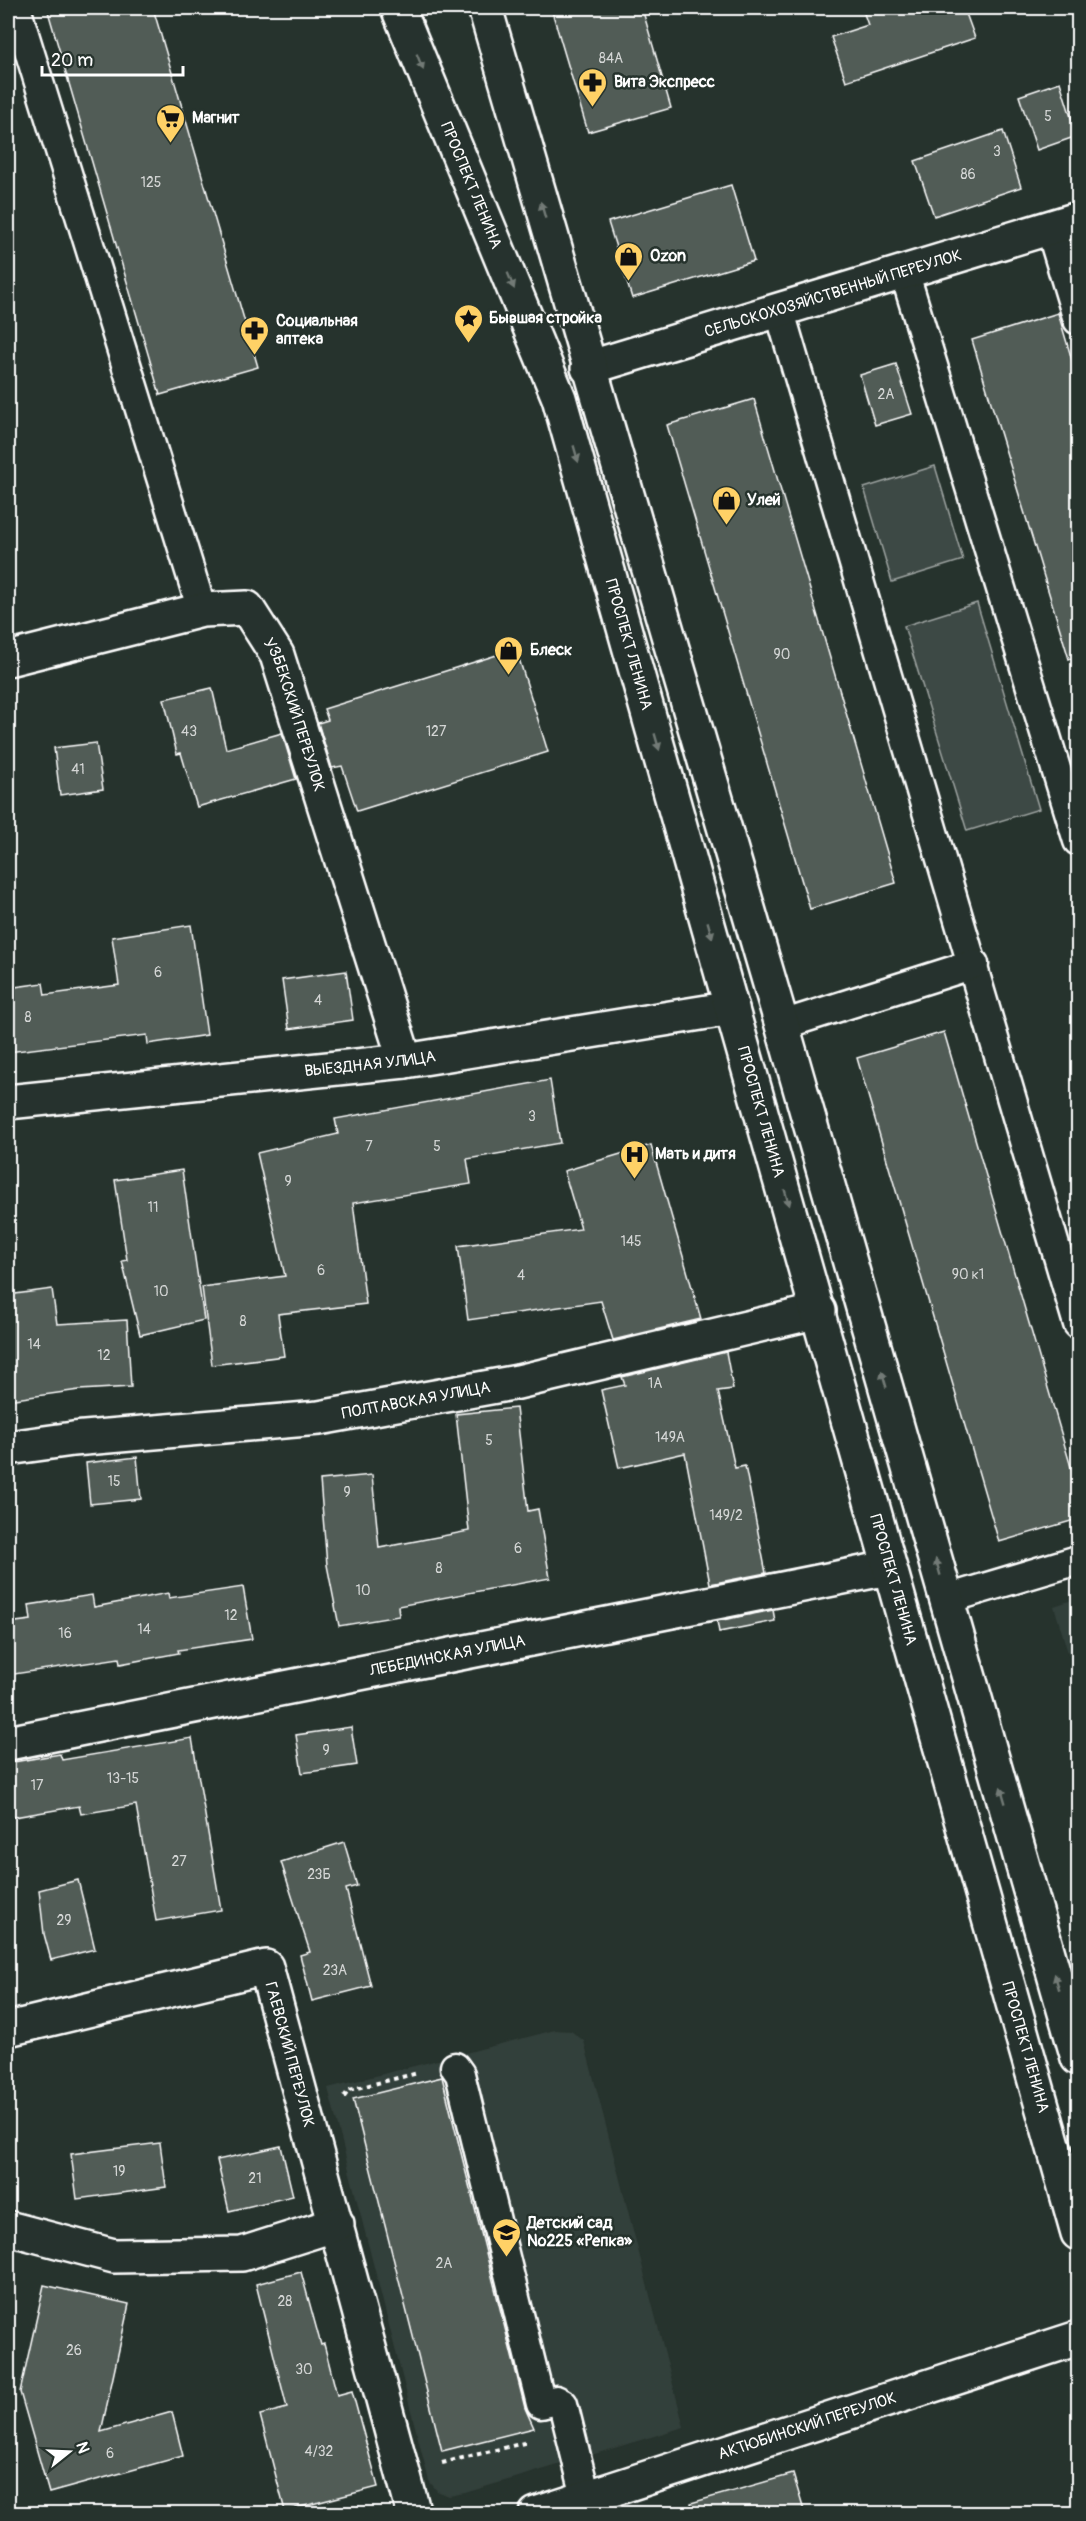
<svg xmlns="http://www.w3.org/2000/svg" width="1086" height="2521" viewBox="0 0 1086 2521" font-family="Pangolin,sans-serif">
  <style>
    .built { fill: #333f3a }
    .green { fill: #3e4944; stroke: #9ea4a2; stroke-width: 1.5 }
    .building { fill: #515c57; stroke: #fff; stroke-width: 1.5 }
    .lines { fill: none; stroke-linecap: round; stroke-linejoin: round }
    .service-casing { stroke: #fff; stroke-width: 33 }
    .minor-casing { stroke: #fff; stroke-width: 38 }
    .secondary-casing { stroke: #fff; stroke-width: 38 }
    .path { stroke: #fff; stroke-width: 4; stroke-dasharray: 4.5 4.5; stroke-linecap: butt }
    .service { stroke: #26332d; stroke-width: 28 }
    .minor { stroke: #26332d; stroke-width: 33 }
    .secondary { stroke: #26332d; stroke-width: 33 }
    .oneway { fill: #727a76 }
    .labels { text-anchor: middle; dominant-baseline: central; stroke-width: 5; stroke-linejoin: round; paint-order: stroke }
    .number-label { font-size: 14px; fill: #d4d6d5 }
    .poi-label { font-size: 16px; font-weight: bold; fill: #fff; stroke: #26332d; text-anchor: start }
    .street-label { font-size: 16px; fill: #fff; stroke: #26332d }
  </style>
  <rect width="100%" height="100%" fill="#26332d"/>
  <filter id="ink" filterUnits="userSpaceOnUse"><feTurbulence type="fractalNoise" baseFrequency=".0167" numOctaves="2"/><feDisplacementMap in="SourceGraphic" scale="12" xChannelSelector="R" yChannelSelector="G"/><feConvolveMatrix kernelMatrix="1 2 1 2 8 2 1 2 1" color-interpolation-filters="sRGB"/></filter>
  <g filter="url(#ink)">
    <g class="built">
      <polygon points="1078,1598 1078,1686 1054,1606"/>
      <polygon points="555,2030 571,2031 584,2041 684,2427 465,2493 449,2496 437,2491 429,2481 328,2088"/>
    </g>
    <g class="green">
      <polygon points="935,466 963,560 892,582 864,488"/>
      <polygon points="977,603 1039,809 967,831 904,626"/>
    </g>
    <g class="building">
      <polygon points="47,8 153,8 258,367 160,395"/>
      <polygon points="551,8 642,8 671,108 588,132"/>
      <polygon points="862,8 964,8 975,38 846,81 831,37 868,25"/>
      <polygon points="1060,82 1077,136 1037,150 1019,96"/>
      <polygon points="1003,131 1021,187 934,216 915,161"/>
      <polygon points="731,185 754,261 632,298 608,222"/>
      <polygon points="1058,313 1078,380 1078,657 1069,659 972,340"/>
      <polygon points="896,364 912,414 875,425 860,375"/>
      <polygon points="754,399 896,883 810,909 667,425"/>
      <polygon points="516,649 548,752 357,811 342,766 332,768 318,723 328,720 324,709"/>
      <polygon points="212,688 226,749 282,733 296,779 197,807 181,753 177,754 164,699"/>
      <polygon points="96,743 103,789 60,795 54,748"/>
      <polygon points="191,925 207,1035 148,1044 147,1035 8,1052 8,988 43,983 45,995 119,985 112,937"/>
      <polygon points="346,971 353,1020 289,1029 282,980"/>
      <polygon points="944,1032 1078,1491 1078,1519 999,1542 857,1058"/>
      <polygon points="550,1080 560,1143 467,1159 471,1184 353,1203 366,1304 278,1314 284,1356 212,1365 202,1287 285,1276 257,1153 338,1134 335,1119"/>
      <polygon points="651,1145 701,1319 613,1340 601,1301 468,1320 458,1246 581,1229 564,1171"/>
      <polygon points="182,1170 204,1320 140,1335 122,1261 127,1260 115,1180"/>
      <polygon points="52,1289 57,1324 127,1320 131,1387 79,1390 8,1400 8,1295"/>
      <polygon points="726,1352 733,1389 718,1391 735,1468 745,1466 766,1573 710,1584 685,1453 619,1468 601,1390 625,1385 622,1377"/>
      <polygon points="516,1408 528,1511 538,1509 550,1578 398,1606 399,1616 339,1626 327,1565 320,1480 372,1475 379,1548 469,1531 456,1414"/>
      <polygon points="137,1457 141,1499 90,1504 86,1463"/>
      <polygon points="243,1587 252,1639 178,1650 179,1653 120,1664 119,1658 8,1675 8,1623 31,1620 29,1605 92,1595 94,1607 168,1593 169,1598"/>
      <polygon points="773,1610 775,1621 719,1632 717,1621"/>
      <polygon points="351,1727 357,1765 302,1773 296,1735"/>
      <polygon points="192,1738 221,1910 156,1921 136,1805 81,1814 79,1806 8,1818 8,1763 60,1754 62,1760"/>
      <polygon points="344,1842 357,1886 346,1889 371,1986 312,2001 300,1955 310,1952 281,1862"/>
      <polygon points="78,1880 95,1949 51,1960 44,1934 39,1890"/>
      <polygon points="442,2077 525,2408 534,2428 442,2451 353,2099"/>
      <polygon points="160,2143 166,2187 77,2199 71,2154"/>
      <polygon points="281,2146 293,2196 229,2211 217,2160"/>
      <polygon points="301,2272 321,2345 324,2344 337,2395 352,2391 378,2487 285,2511 260,2415 287,2408 256,2284"/>
      <polygon points="44,2285 129,2304 101,2432 172,2412 183,2456 49,2493 20,2392"/>
      <polygon points="793,2474 805,2514 693,2514 691,2503"/>
    </g>
    <g class="lines">
      <defs>
        <g id="service">
          <polyline points="16,8 202,610"/>
          <polyline points="1050,227 1078,320"/>
          <polyline points="904,271 1078,841"/>
          <polyline points="779,309 1078,1324"/>
          <polyline points="782,1025 974,964"/>
          <polyline points="947,1599 1078,1560"/>
          <polyline points="455,2067 460,2074 541,2404 556,2400 563,2404 586,2497"/>
        </g>
        <g id="minor">
          <path id="s1" d="M 588,368 L 1078,219"/>
          <path id="s2" d="M 8,659 L 202,610 L 247,608 L 277,655 L 405,1061"/>
          <path id="s3" d="M 8,1102 L 405,1061 L 732,1008"/>
          <path id="s4" d="M 8,1448 L 73,1439 L 319,1418 L 518,1382 L 819,1311"/>
          <path id="s5" d="M 8,1743 L 888,1568"/>
          <path id="s6" d="M 8,2029 L 266,1967 L 414,2514"/>
          <polyline points="8,2228 114,2256 242,2254 337,2224"/>
          <path id="s7" d="M 536,2514 L 1078,2338"/>
        </g>
        <g id="secondary">
          <path id="s8" d="M 398,8 L 559,398 L 1078,2233"/>
          <polyline points="485,8 782,1025 1078,2058"/>
        </g>
      </defs>
      <use href="#service" class="service-casing"/>
      <use href="#minor" class="minor-casing"/>
      <use href="#secondary" class="secondary-casing"/>
      <g class="path">
        <polyline points="344,2097 349,2090 418,2073"/>
        <polyline points="442,2463 528,2442"/>
      </g>
      <use href="#service" class="service"/>
      <use href="#minor" class="minor"/>
      <use href="#secondary" class="secondary"/>
    </g>
    <defs><path id="oneway-solid" d="M-6-.8H1V-3.2L6.5 0L1 3.2V.8H-6Z" transform="scale(1.5)"/></defs>
    <g class="oneway">
      <use href="#oneway-solid" transform="translate(420 62) rotate(68)"/>
      <use href="#oneway-solid" transform="translate(543 210) rotate(-106)"/>
      <use href="#oneway-solid" transform="translate(511 281) rotate(68)"/>
      <use href="#oneway-solid" transform="translate(576 454) rotate(74)"/>
      <use href="#oneway-solid" transform="translate(657 742) rotate(74)"/>
      <use href="#oneway-solid" transform="translate(710 930) rotate(74)"/>
      <use href="#oneway-solid" transform="translate(787 1198) rotate(74)"/>
      <use href="#oneway-solid" transform="translate(884 1379) rotate(-106)"/>
      <use href="#oneway-solid" transform="translate(938 1567) rotate(-106)"/>
      <use href="#oneway-solid" transform="translate(1003 1795) rotate(-106)"/>
      <use href="#oneway-solid" transform="translate(1057 1982) rotate(-106)"/>
    </g>
  </g>
  <defs>
    <symbol id="pharmacy-pin" viewBox="-11 -11 22 30"><path d="M0 17L-7.5 6A9.5 9.5 0 1 1 7.5 6Z" fill="#ffd166" stroke="#26332d"/><path d="M-2-6h4v4h4v4h-4v4h-4v-4h-4v-4h4Z" fill="#111"/></symbol>
    <symbol id="supermarket-pin" viewBox="-11 -11 22 30"><path d="M0 17L-7.5 6A9.5 9.5 0 1 1 7.5 6Z" fill="#ffd166" stroke="#26332d"/><path d="M-6-5.5h2.5l.6 2H6L4.5 2H-2.5L-4.4-4H-6ZM-1.5 3.2a1.3 1.3 0 1 0 .1 0ZM3 3.2a1.3 1.3 0 1 0 .1 0Z" fill="#111"/></symbol>
    <symbol id="shop-pin" viewBox="-11 -11 22 30"><path d="M0 17L-7.5 6A9.5 9.5 0 1 1 7.5 6Z" fill="#ffd166" stroke="#26332d"/><path d="M-5-2.5h2.3a2.7 3.5 0 0 1 5.4 0H5L5.5 6h-11ZM-1.5-2.5h3a1.5 2.3 0 0 0-3 0Z" fill="#111"/></symbol>
    <symbol id="sight-pin" viewBox="-11 -11 22 30"><path d="M0 17L-7.5 6A9.5 9.5 0 1 1 7.5 6Z" fill="#ffd166" stroke="#26332d"/><path d="M0-6L1.8-2.2L6-1.7L2.9 1.2L3.7 5.4L0 3.3L-3.7 5.4L-2.9 1.2L-6-1.7L-1.8-2.2Z" fill="#111"/></symbol>
    <symbol id="hospital-pin" viewBox="-11 -11 22 30"><path d="M0 17L-7.5 6A9.5 9.5 0 1 1 7.5 6Z" fill="#ffd166" stroke="#26332d"/><path d="M-5-5h3v3.5h4V-5h3V5h-3V1.5h-4V5h-3Z" fill="#111"/></symbol>
    <symbol id="school-pin" viewBox="-11 -11 22 30"><path d="M0 17L-7.5 6A9.5 9.5 0 1 1 7.5 6Z" fill="#ffd166" stroke="#26332d"/><path d="M0-5L7-2L0 1L-7-2ZM-4 1L0 2.5L4 1V4Q0 6-4 4Z" fill="#111"/></symbol>
  </defs>
  <g fill-rule="evenodd">
    <use href="#pharmacy-pin" x="576" y="66" width="33" height="45"/>
    <use href="#supermarket-pin" x="154" y="102" width="33" height="45"/>
    <use href="#shop-pin" x="612" y="240" width="33" height="45"/>
    <use href="#sight-pin" x="452" y="302" width="33" height="45"/>
    <use href="#pharmacy-pin" x="238" y="314" width="33" height="45"/>
    <use href="#shop-pin" x="710" y="484" width="33" height="45"/>
    <use href="#shop-pin" x="492" y="634" width="33" height="45"/>
    <use href="#hospital-pin" x="618" y="1138" width="33" height="45"/>
    <use href="#school-pin" x="490" y="2216" width="33" height="45"/>
  </g>
  <g class="labels">
    <g class="number-label">
      <text x="611" y="58">84А</text>
      <text x="1048" y="116">5</text>
      <text x="997" y="151">3</text>
      <text x="968" y="174">86</text>
      <text x="151" y="182">125</text>
      <text x="886" y="394">2А</text>
      <text x="782" y="654">90</text>
      <text x="189" y="731">43</text>
      <text x="436" y="731">127</text>
      <text x="78" y="769">41</text>
      <text x="158" y="972">6</text>
      <text x="318" y="1000">4</text>
      <text x="28" y="1017">8</text>
      <text x="532" y="1116">3</text>
      <text x="369" y="1146">7</text>
      <text x="437" y="1146">5</text>
      <text x="288" y="1181">9</text>
      <text x="153" y="1207">11</text>
      <text x="631" y="1241">145</text>
      <text x="321" y="1270">6</text>
      <text x="968" y="1274">90 к1</text>
      <text x="521" y="1275">4</text>
      <text x="161" y="1291">10</text>
      <text x="243" y="1321">8</text>
      <text x="34" y="1344">14</text>
      <text x="104" y="1355">12</text>
      <text x="655" y="1383">1А</text>
      <text x="670" y="1437">149А</text>
      <text x="489" y="1440">5</text>
      <text x="114" y="1481">15</text>
      <text x="347" y="1492">9</text>
      <text x="726" y="1515">149/2</text>
      <text x="518" y="1548">6</text>
      <text x="439" y="1568">8</text>
      <text x="363" y="1590">10</text>
      <text x="231" y="1615">12</text>
      <text x="144" y="1629">14</text>
      <text x="65" y="1633">16</text>
      <text x="326" y="1750">9</text>
      <text x="123" y="1778">13-15</text>
      <text x="37" y="1785">17</text>
      <text x="179" y="1861">27</text>
      <text x="319" y="1874">23Б</text>
      <text x="64" y="1920">29</text>
      <text x="335" y="1970">23А</text>
      <text x="119" y="2171">19</text>
      <text x="255" y="2178">21</text>
      <text x="444" y="2263">2А</text>
      <text x="285" y="2301">28</text>
      <text x="74" y="2350">26</text>
      <text x="304" y="2369">30</text>
      <text x="319" y="2451">4/32</text>
      <text x="110" y="2453">6</text>
    </g>
    <g class="poi-label">
      <text x="614" y="82">Вита Экспресс</text>
      <text x="192" y="118">Магнит</text>
      <text x="650" y="256">Ozon</text>
      <text x="489" y="318">Бывшая стройка</text>
      <text x="276" y="321">Социальная<tspan x="276" dy="18">аптека</tspan></text>
      <text x="747" y="500">Улей</text>
      <text x="530" y="650">Блеск</text>
      <text x="655" y="1154">Мать и дитя</text>
      <text x="527" y="2223">Детский сад<tspan x="527" dy="18">№225 «Репка»</tspan></text>
    </g>
    <g class="street-label">
      <text stroke="none"><textPath href="#s8" startOffset="192">ПРОСПЕКТ ЛЕНИНА</textPath></text>
      <text stroke="none"><textPath href="#s1" startOffset="256">СЕЛЬСКОХОЗЯЙСТВЕННЫЙ ПЕРЕУЛОК</textPath></text>
      <text stroke="none"><textPath href="#s8" startOffset="678">ПРОСПЕКТ ЛЕНИНА</textPath></text>
      <text stroke="none"><textPath href="#s2" startOffset="363">УЗБЕКСКИЙ ПЕРЕУЛОК</textPath></text>
      <text stroke="none"><textPath href="#s3" startOffset="364">ВЫЕЗДНАЯ УЛИЦА</textPath></text>
      <text stroke="none"><textPath href="#s8" startOffset="1164">ПРОСПЕКТ ЛЕНИНА</textPath></text>
      <text stroke="none"><textPath href="#s4" startOffset="411">ПОЛТАВСКАЯ УЛИЦА</textPath></text>
      <text stroke="none"><textPath href="#s8" startOffset="1650">ПРОСПЕКТ ЛЕНИНА</textPath></text>
      <text stroke="none"><textPath href="#s5" startOffset="448">ЛЕБЕДИНСКАЯ УЛИЦА</textPath></text>
      <text stroke="none"><textPath href="#s8" startOffset="2136">ПРОСПЕКТ ЛЕНИНА</textPath></text>
      <text stroke="none"><textPath href="#s6" startOffset="356">ГАЕВСКИЙ ПЕРЕУЛОК</textPath></text>
      <text stroke="none"><textPath href="#s7" startOffset="285">АКТЮБИНСКИЙ ПЕРЕУЛОК</textPath></text>
    </g>
  </g>
  <rect width="1086" height="2521" fill="none" stroke="#26332d" stroke-width="30"/>
  <rect x="15" y="15" width="1056" height="2491" fill="none" stroke="#fff" stroke-width="2" filter="url(#ink)"/>
  <g transform="translate(69 2452) rotate(72)" stroke="#26332d" stroke-width="4.5" paint-order="stroke">
  <path d="M0-4.5L10 22L0 15L-10 22Z" fill="#ffffff"/>
  <text y="-9" font-size="16" font-weight="bold" text-anchor="middle" fill="#ffffff">N</text>
  </g>
  <path d="M42 66v9h141v-9" fill="none" stroke="#ffffff" stroke-width="3"/>
  <text x="51" y="66" font-size="18" fill="#ffffff" stroke="#26332d" stroke-width="4.5" paint-order="stroke">20 m</text>
</svg>
